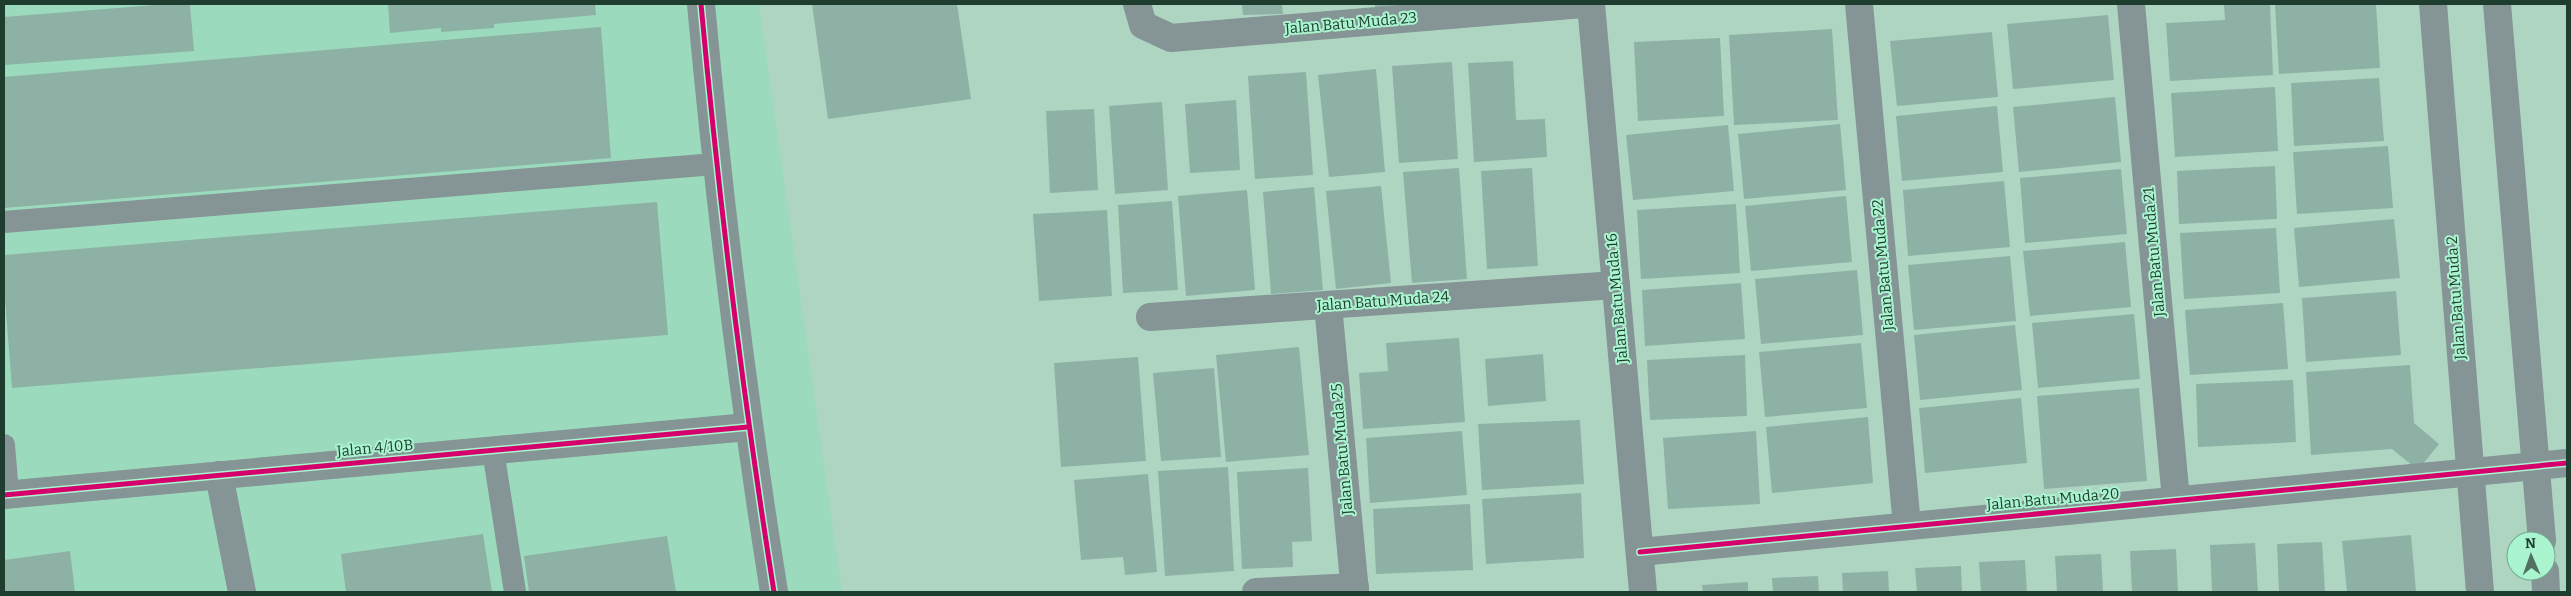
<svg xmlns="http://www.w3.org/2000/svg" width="2571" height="596" viewBox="0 0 2571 596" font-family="Bitter,serif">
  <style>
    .built { fill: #9bdabc }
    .building { fill: #8eb1a6 }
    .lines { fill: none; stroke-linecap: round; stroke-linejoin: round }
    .lane { stroke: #859495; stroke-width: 22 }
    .street { stroke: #859495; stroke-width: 28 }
    .cycleway-casing { stroke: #aaf4d0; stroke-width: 8 }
    .cycleway { stroke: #d6006c; stroke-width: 5 }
    .labels { text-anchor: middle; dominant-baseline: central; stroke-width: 4; stroke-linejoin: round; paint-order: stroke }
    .street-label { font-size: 15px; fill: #1f3d2f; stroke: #aaf4d0 }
  </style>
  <rect width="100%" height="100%" fill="#aed5c2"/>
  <polygon class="built" points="4,4 759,4 842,592 4,592"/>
  <g class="building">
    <polygon points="168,4 190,4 194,51 4,65 4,17"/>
    <polygon points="388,4 595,4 596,15 494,24 494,28 441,32 441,28 390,33"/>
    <polygon points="812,4 957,4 971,99 828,119"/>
    <polygon points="1242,4 1282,4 1283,14 1243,15"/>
    <polygon points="1375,4 1425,4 1375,14"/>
    <polygon points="2224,4 2270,4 2273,75 2170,81 2166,23 2225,20"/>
    <polygon points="2275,4 2376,4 2380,68 2279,74"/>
    <polygon points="2108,15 2114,80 2013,89 2007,24"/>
    <polygon points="601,27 611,158 4,208 4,77"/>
    <polygon points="1832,29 1838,120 1734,125 1729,35"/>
    <polygon points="1992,32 1998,97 1897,106 1890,41"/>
    <polygon points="1720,38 1724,116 1638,121 1634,42"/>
    <polygon points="1513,61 1516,120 1545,119 1547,157 1474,162 1468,63"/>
    <polygon points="1452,62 1458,159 1399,163 1392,66"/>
    <polygon points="1376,69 1385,172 1329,177 1318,75"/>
    <polygon points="1306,72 1313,175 1255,179 1248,76"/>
    <polygon points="2379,78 2384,141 2294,146 2291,83"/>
    <polygon points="2275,87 2278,151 2175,157 2171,93"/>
    <polygon points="2115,97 2121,162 2019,172 2013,107"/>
    <polygon points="1236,100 1240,170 1190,173 1185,104"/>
    <polygon points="1162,102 1168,190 1115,194 1109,106"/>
    <polygon points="1997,106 2003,172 1902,181 1896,116"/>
    <polygon points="1094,109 1098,190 1050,193 1046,111"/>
    <polygon points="1840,124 1846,190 1744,199 1738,134"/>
    <polygon points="1728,125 1734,191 1633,200 1626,135"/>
    <polygon points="2388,146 2393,208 2297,214 2293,152"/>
    <polygon points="2275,166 2277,219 2179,224 2177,171"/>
    <polygon points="1459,168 1467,279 1412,283 1403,172"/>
    <polygon points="1532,168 1538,266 1487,269 1481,171"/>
    <polygon points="2121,169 2127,234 2025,243 2020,178"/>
    <polygon points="2004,181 2010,247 1908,256 1903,190"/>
    <polygon points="1381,186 1391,283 1336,289 1326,191"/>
    <polygon points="1314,187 1323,290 1271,294 1263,192"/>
    <polygon points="1247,190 1255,290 1186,296 1178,196"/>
    <polygon points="1846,196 1852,262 1751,271 1745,206"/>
    <polygon points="1172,201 1178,290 1123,293 1118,205"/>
    <polygon points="657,202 668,335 12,388 4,286 4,255"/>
    <polygon points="1736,204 1740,273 1641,279 1637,210"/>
    <polygon points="1107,210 1112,296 1039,301 1033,214"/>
    <polygon points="2394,219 2400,278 2299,287 2294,228"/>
    <polygon points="2276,228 2280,293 2184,299 2180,233"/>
    <polygon points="2125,242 2131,307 2030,316 2023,251"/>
    <polygon points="2010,256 2016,321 1914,330 1908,265"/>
    <polygon points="1857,270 1863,335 1761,344 1755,279"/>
    <polygon points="1741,283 1745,339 1645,346 1642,290"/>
    <polygon points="2396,291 2401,355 2306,362 2302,298"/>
    <polygon points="2283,303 2288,369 2190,375 2185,310"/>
    <polygon points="2134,314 2140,379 2038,388 2032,323"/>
    <polygon points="2015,325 2022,390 1920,400 1914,335"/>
    <polygon points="1459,338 1465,422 1363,429 1359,373 1388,371 1386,343"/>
    <polygon points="1861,343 1867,408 1765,417 1759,352"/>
    <polygon points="1299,347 1309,455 1226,462 1216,355"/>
    <polygon points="1543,354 1546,401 1488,406 1485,359"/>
    <polygon points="1745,355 1747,416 1650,420 1647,360"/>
    <polygon points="1138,357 1146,461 1061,467 1054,363"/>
    <polygon points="2410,365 2414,423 2439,444 2418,470 2392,449 2311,455 2306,372"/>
    <polygon points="1214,368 1221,457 1161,461 1153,373"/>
    <polygon points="2293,380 2296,442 2198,447 2196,384"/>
    <polygon points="2139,388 2147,481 2044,489 2037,396"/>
    <polygon points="2021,398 2027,463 1925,473 1919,408"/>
    <polygon points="1868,417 1873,483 1772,493 1766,427"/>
    <polygon points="1580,420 1584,484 1482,490 1478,424"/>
    <polygon points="1462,431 1467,495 1370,503 1366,438"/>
    <polygon points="1756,431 1760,504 1668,509 1663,438"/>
    <polygon points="1228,467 1234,571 1165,576 1158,471"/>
    <polygon points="1308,468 1312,541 1292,542 1293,567 1242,569 1237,472"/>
    <polygon points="1148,474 1157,572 1125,575 1123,557 1081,560 1074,480"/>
    <polygon points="1581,493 1584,558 1486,564 1482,499"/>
    <polygon points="1470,504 1473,570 1376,574 1373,509"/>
    <polygon points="483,534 492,592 346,592 341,554"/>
    <polygon points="2411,535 2416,592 2347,592 2342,541"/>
    <polygon points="667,536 676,592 529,592 524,556"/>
    <polygon points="2322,542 2325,592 2279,592 2277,544"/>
    <polygon points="2255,543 2258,592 2212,592 2210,545"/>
    <polygon points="2176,549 2178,592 2132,592 2130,551"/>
    <polygon points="70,551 75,592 4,592 4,560"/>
    <polygon points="2101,554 2103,592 2057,592 2055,556"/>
    <polygon points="2025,560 2027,592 1981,592 1979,562"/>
    <polygon points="1961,566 1962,592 1917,592 1915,568"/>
    <polygon points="1888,571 1889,592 1843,592 1842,573"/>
    <polygon points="1818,576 1819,592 1773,592 1772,578"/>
    <polygon points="1748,582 1748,592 1703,592 1702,585"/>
  </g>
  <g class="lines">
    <g class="lane">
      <polyline points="4,222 715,164"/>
      <polyline points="4,445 8,494"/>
      <polyline points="493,450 515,592"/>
    </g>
    <g class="street">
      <path d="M 701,4 C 719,201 743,397 774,592"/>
      <polyline points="1137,4 1143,25 1171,38 1583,4"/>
      <polyline points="1591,4 1643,592"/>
      <polyline points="1859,4 1907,526"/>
      <polyline points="2131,4 2176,500"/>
      <polyline points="2433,4 2480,592"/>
      <polyline points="2497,4 2542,541"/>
      <polyline points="1328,305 1355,592"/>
      <polyline points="1150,317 1616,285"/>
      <polyline points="219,475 242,592"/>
      <polyline points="4,495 748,427"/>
      <polyline points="1640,552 2567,463"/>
      <polyline points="2545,571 2546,592"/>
      <polyline points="1256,592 1355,587"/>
    </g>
    <defs>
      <g id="cycleway">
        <path d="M 701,4 C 719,201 743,397 774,592"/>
        <polyline points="4,495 748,427"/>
        <polyline points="1640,552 2567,463"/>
      </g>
    </defs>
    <use href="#cycleway" class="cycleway-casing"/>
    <use href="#cycleway" class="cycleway"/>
  </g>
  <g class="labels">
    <g class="street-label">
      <text transform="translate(1351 23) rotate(-5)">Jalan Batu Muda 23</text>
      <text transform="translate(2154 252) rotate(-95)">Jalan Batu Muda 21</text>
      <text transform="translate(1883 265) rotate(-95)">Jalan Batu Muda 22</text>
      <text transform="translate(1617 298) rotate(-95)">Jalan Batu Muda 16</text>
      <text transform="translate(2456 298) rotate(-94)">Jalan Batu Muda 2</text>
      <text transform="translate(1383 301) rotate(-4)">Jalan Batu Muda 24</text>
      <text transform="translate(375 448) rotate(-5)">Jalan 4/10B</text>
      <text transform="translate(1342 449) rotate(-95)">Jalan Batu Muda 25</text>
      <text transform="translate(2053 499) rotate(-5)">Jalan Batu Muda 20</text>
    </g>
  </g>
  <rect width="2571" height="596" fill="none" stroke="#1f3d2f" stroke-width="10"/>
  <g transform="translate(2531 556) rotate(358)"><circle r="24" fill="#aaf4d0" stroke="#72ab90"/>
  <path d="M0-4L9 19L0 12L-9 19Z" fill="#517262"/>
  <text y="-8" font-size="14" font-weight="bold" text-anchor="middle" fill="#1f3d2f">N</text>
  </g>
</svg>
